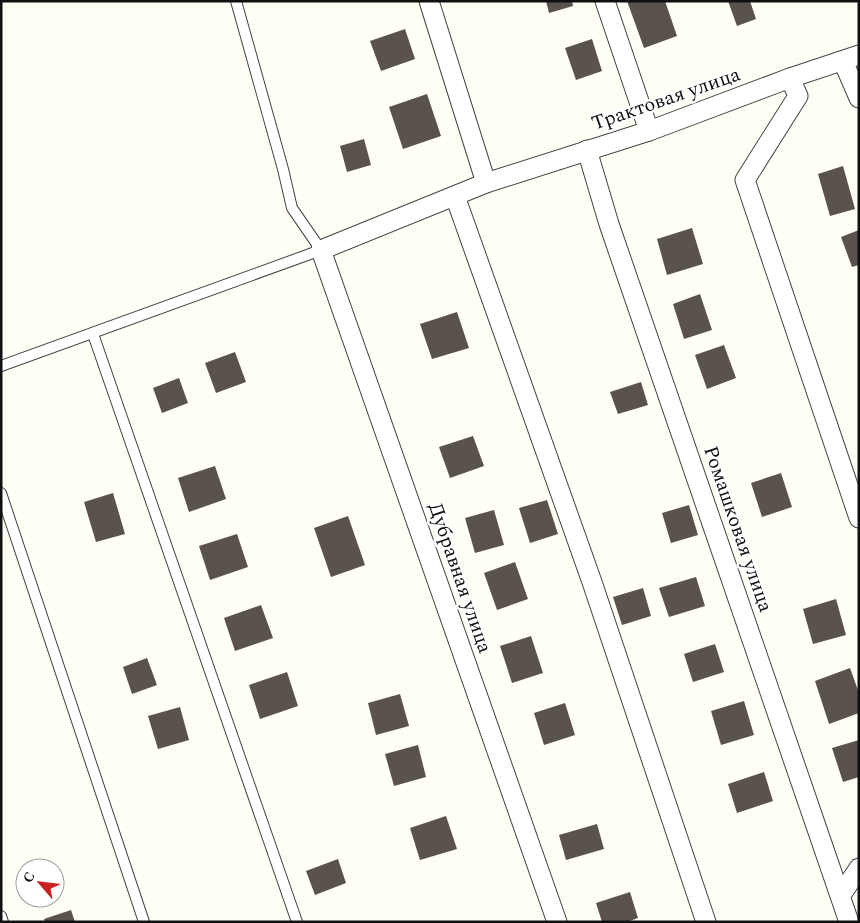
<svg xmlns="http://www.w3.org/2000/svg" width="860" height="923" viewBox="0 0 860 923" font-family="Spectral,serif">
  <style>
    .building { fill: #5a524c }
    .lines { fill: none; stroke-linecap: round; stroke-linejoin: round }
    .lane-casing { stroke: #434343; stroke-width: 12 }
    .street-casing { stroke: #434343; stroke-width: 21 }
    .lane { stroke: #fff; stroke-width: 10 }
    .street { stroke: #fff; stroke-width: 19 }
    .labels { text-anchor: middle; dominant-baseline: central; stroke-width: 5; stroke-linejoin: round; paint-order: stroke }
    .street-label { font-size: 20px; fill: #101010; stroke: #fff }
  </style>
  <rect width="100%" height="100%" fill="#fffef4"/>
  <g class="building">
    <polygon points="546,1 572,1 573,6 549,13"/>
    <polygon points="627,1 665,1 677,36 644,48"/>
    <polygon points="728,1 750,1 756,19 737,26"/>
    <polygon points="405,29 415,59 381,71 370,41"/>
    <polygon points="592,39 602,71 576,80 565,48"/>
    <polygon points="427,94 441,136 403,149 389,107"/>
    <polygon points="364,139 371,165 347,172 340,146"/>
    <polygon points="843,166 855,209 830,216 818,174"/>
    <polygon points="692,228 703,264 667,275 657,239"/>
    <polygon points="859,230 859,265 852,267 841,237"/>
    <polygon points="700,294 712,330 684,339 673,304"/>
    <polygon points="457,312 469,348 432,359 420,324"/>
    <polygon points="724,345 736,378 707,389 695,355"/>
    <polygon points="235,352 246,382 216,393 205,363"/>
    <polygon points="179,378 188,403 162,413 153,388"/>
    <polygon points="641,382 648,405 618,414 610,392"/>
    <polygon points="473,436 484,466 450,478 439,447"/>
    <polygon points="215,466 226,499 189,512 178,478"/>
    <polygon points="781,473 792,507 762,517 751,483"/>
    <polygon points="113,493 125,534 96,542 84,502"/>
    <polygon points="547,500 558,534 530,543 519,508"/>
    <polygon points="689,505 698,535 671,543 662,513"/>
    <polygon points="494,510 504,545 475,553 465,518"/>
    <polygon points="348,516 365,565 331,577 314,528"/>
    <polygon points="237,534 248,567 210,580 199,546"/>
    <polygon points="515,562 528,599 497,610 484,573"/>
    <polygon points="696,577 705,606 669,617 659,588"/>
    <polygon points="643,588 651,616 622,625 613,597"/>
    <polygon points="836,599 846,635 813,644 803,609"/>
    <polygon points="261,605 273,638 235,651 224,618"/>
    <polygon points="531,636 543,673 512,683 500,646"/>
    <polygon points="715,644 724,672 693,682 684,654"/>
    <polygon points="147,658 157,685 132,694 123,667"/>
    <polygon points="850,668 859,693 859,713 829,724 815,681"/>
    <polygon points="287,672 298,706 260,719 249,685"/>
    <polygon points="400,694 409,726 376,735 368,703"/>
    <polygon points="744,701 754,735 721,745 711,711"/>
    <polygon points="565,703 575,735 544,745 534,713"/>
    <polygon points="180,707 189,740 158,749 148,716"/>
    <polygon points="859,740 859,777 843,782 832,748"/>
    <polygon points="418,745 426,777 394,786 385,754"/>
    <polygon points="764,772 773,801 737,813 728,784"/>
    <polygon points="446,816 457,849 420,860 410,828"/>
    <polygon points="597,824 604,849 566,860 559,835"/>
    <polygon points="338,859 346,883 315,895 306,871"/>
    <polygon points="630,892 638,918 627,922 602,922 596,903"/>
    <polygon points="71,910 75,922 45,922 44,919"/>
  </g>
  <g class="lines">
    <defs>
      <g id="lane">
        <polyline points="93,334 297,922"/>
        <polyline points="1,366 321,250 292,208 283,169 236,1"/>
        <polyline points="1,493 144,922"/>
        <polyline points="1,916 3,922"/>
      </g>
      <g id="street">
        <polyline points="429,1 486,183"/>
        <polyline points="605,1 649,131"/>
        <polyline points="843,61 859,98"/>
        <polyline points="790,78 798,96 745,180 859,518"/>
        <polyline points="587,150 609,224 849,922"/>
        <polyline points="455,196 592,582 706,922"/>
        <polyline points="841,895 859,868"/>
        <polyline points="557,922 321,250 486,183 649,131 790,78 859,55"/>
      </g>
    </defs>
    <use href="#lane" class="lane-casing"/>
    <use href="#street" class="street-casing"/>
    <use href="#lane" class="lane"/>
    <use href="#street" class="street"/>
  </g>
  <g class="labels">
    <g class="street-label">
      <text transform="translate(666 99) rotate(-19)">Трактовая улица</text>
      <text transform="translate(738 529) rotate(71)">Ромашковая улица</text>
      <text transform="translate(460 578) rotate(71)">Дубравная улица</text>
    </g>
  </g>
  <rect width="860" height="923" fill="none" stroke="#101010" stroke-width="5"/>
  <g transform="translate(40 883) rotate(298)"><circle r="24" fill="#ffffff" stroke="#9f9f9f"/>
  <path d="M0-4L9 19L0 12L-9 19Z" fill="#ca231f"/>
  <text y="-8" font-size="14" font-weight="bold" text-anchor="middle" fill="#101010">С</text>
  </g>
</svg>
